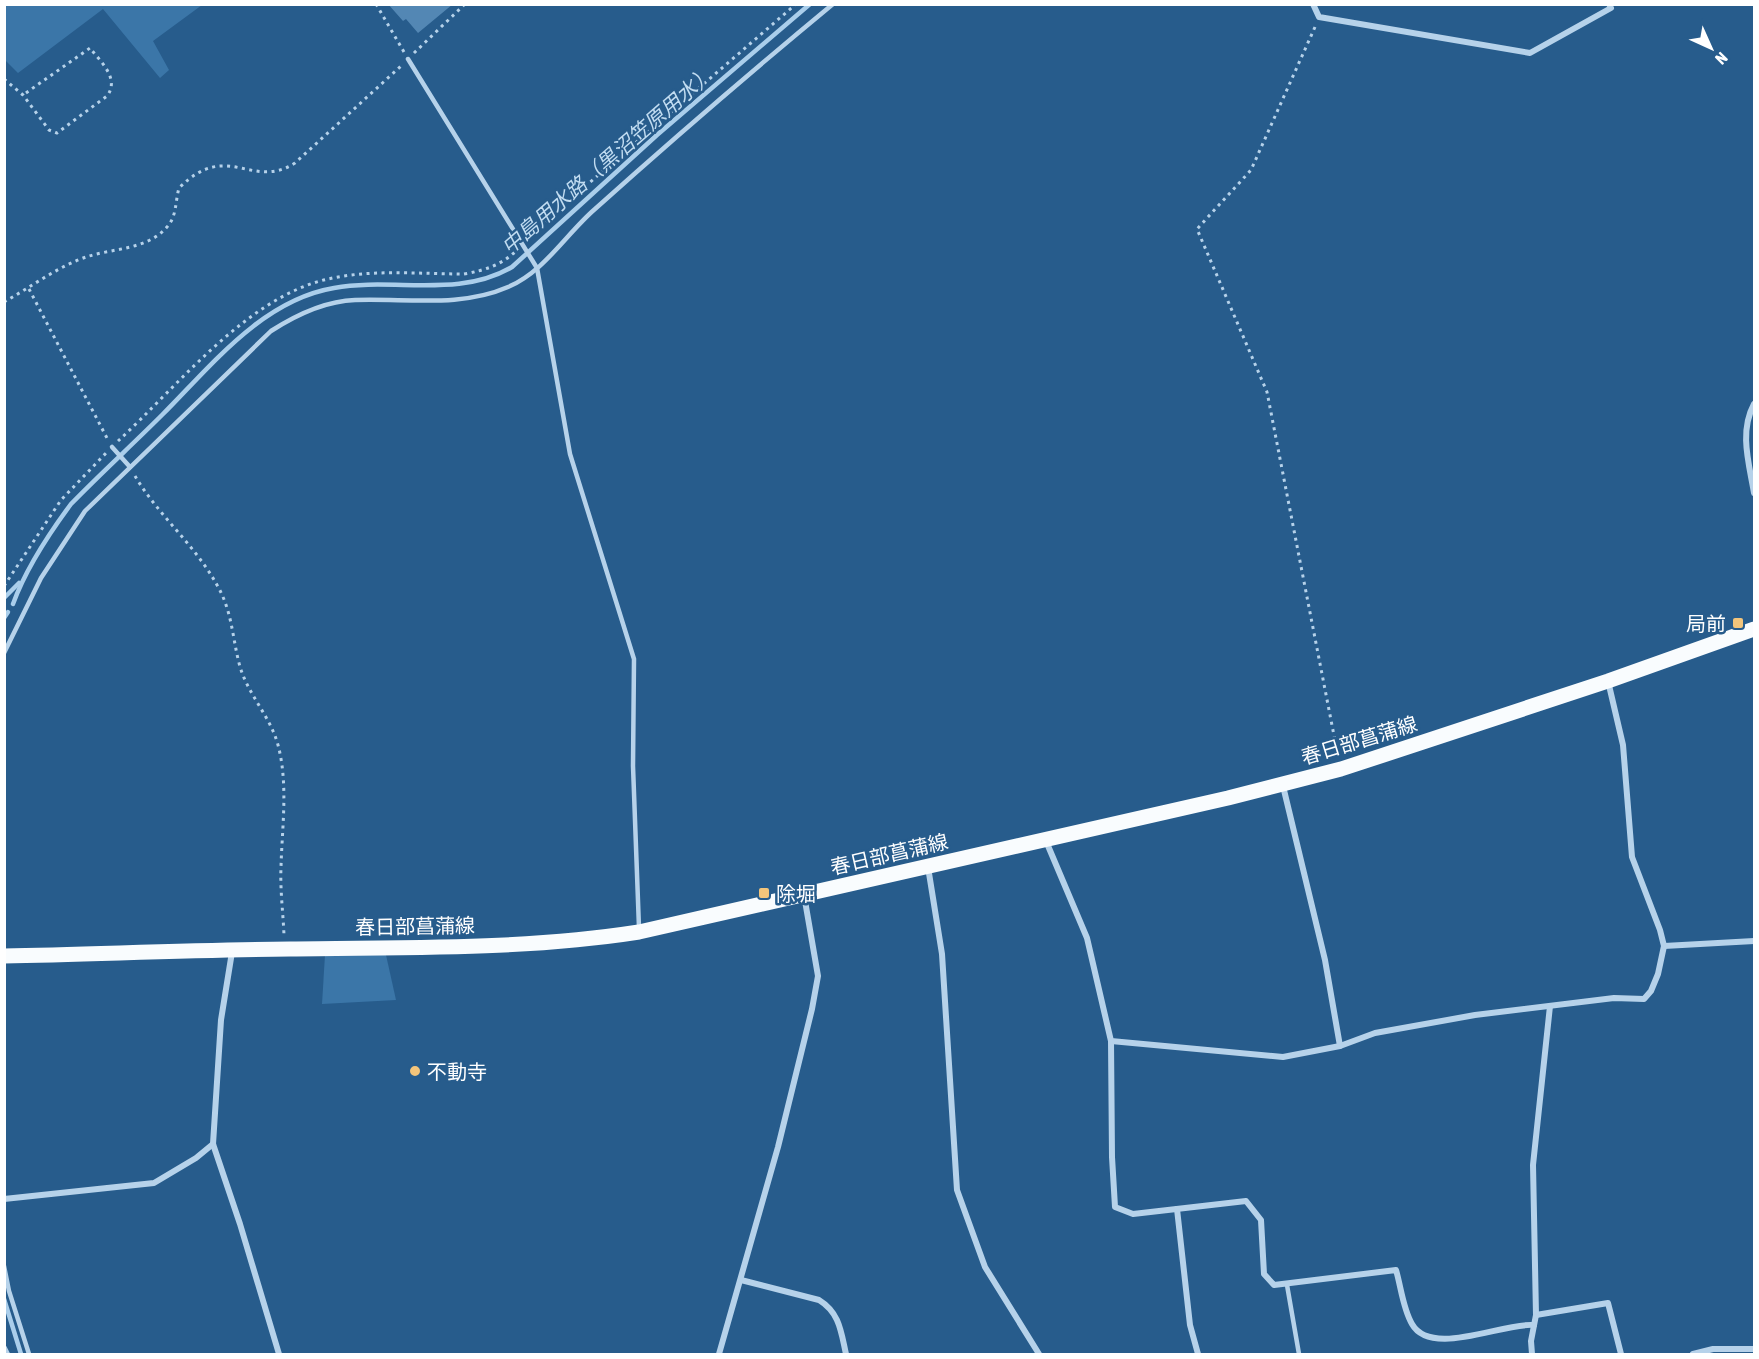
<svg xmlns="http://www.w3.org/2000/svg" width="1759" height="1359" viewBox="0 0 1759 1359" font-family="'Asap Condensed','Noto Sans JP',sans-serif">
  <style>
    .green { fill: #3b76a8 }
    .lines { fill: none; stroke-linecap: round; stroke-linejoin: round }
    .stream { stroke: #aaceeb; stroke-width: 4.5 }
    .building { fill: #5387b4 }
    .path { stroke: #b6d2ea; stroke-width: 3; stroke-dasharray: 3 4.5; stroke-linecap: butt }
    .lane { stroke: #b6d2ea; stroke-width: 4.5 }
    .street { stroke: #b6d2ea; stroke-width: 6 }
    .primary { stroke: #f9fcfe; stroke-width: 15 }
    .poi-dot { fill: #f3c57b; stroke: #275c8c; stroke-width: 2 }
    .labels { text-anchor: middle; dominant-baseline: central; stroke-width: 5; stroke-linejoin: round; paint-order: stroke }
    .poi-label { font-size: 20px; fill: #fff; stroke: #275c8c; text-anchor: start }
    .street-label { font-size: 20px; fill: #fff; stroke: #275c8c }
    .water-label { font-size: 21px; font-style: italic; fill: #c1dcf1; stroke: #275c8c }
  </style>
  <rect width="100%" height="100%" fill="#275c8c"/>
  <g class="green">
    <polygon points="5,4 202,4 202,5 153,41 169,70 160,78 103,9 18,73 5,60"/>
    <polygon points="325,955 386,955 396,1000 322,1004"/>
  </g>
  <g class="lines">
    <g class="stream">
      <polyline points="4,598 19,583"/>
      <path d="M 13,604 C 26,568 48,535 71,504 C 100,474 132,445 162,415 C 211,366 262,300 334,288 C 393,277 458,299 512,267 L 657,135 L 810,4"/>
      <polyline points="4,618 8,612"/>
      <polyline points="4,1299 21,1354"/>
    </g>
  </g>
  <polygon class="building" points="388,4 453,4 418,33 406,19 403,21"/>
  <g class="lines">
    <g class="path">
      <polyline points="376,4 404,52"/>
      <polyline points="1315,27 1251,170 1197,229 1267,392 1338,756"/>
      <polyline points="414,53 465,4"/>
      <path d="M 4,79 L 23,95 L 49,130 L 57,133 L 107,96 C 120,79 101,62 90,48 L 23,95"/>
      <polyline points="530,238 573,197 796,4"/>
      <polyline points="29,289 108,440"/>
      <path d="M 4,302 C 31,287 57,267 86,257 C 113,248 147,250 167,227 C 177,216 175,202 179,188 C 228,139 251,191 295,163 L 401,66"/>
      <path d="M 118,441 C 178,386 247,297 328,279 C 371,269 420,274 464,274 C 486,270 501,265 516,251"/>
      <path d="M 135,476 C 158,515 195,545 217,585 C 232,611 232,635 239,663 C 247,695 272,717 279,749 C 288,787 282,828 281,867 C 280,889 283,912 284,935"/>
      <polyline points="4,586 61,500 107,452"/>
    </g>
    <g class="lane">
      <polyline points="408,59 537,268 570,454 634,659 633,766 639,928"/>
      <polyline points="112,447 130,467"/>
      <path d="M 4,653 L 41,578 L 85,511 L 271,331 C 296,315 325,301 355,300 C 406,298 460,308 508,287 C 544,272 566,234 595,209 C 673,139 752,71 833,4"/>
      <polyline points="4,1266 9,1291 29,1354"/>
      <polyline points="1287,1285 1299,1354"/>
    </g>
    <g class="street">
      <polyline points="1313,4 1319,17 1530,53 1611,8 1609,4"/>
      <path d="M 1754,404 C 1739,432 1749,463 1754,493"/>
      <polyline points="1283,786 1325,960 1340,1046"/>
      <polyline points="1046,841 1087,938 1111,1041 1283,1057 1340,1046 1375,1033 1475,1015 1614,998 1644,999 1651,991 1658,974 1664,946 1660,930 1632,857 1623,745 1608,681"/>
      <polyline points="928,867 942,954 957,1190 985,1267 1039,1354"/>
      <polyline points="1664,946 1754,941"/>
      <polyline points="232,952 221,1020 213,1144 240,1224 279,1354"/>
      <path d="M 1111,1041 L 1112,1157 L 1115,1207 L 1133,1214 L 1246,1201 L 1261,1220 L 1264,1274 L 1274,1285 L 1396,1270 C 1401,1287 1403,1309 1412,1324 C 1431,1358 1504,1322 1534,1325"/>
      <polyline points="4,1199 154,1183 196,1158 213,1144"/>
      <polyline points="1177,1209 1190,1325 1198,1354"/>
      <path d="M 741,1280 L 819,1300 C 840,1313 841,1332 846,1354"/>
      <polyline points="1536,1315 1608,1303 1621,1354"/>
      <polyline points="4,1348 7,1354"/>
      <polyline points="719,1354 778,1147 812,1009 818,976 804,895"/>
      <polyline points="1532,1354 1531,1341 1536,1315 1533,1165 1550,1006"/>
      <polyline points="1693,1354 1713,1349 1754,1349"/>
    </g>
    <path class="primary" d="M 4,956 C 100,954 195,950 290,949 C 407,947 523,950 639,932 L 1228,798 L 1341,769 L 1608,681 L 1754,629"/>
  </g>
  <g class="poi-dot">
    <rect x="1732" y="617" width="12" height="12" rx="3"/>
    <rect x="758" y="887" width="12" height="12" rx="3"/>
    <circle cx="415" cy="1071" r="6"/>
  </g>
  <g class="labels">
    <g class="poi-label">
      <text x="1726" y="623" text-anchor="end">局前</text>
      <text x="776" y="893">除堀</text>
      <text x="427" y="1071">不動寺</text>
    </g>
    <g class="street-label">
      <text transform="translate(1359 740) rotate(-17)">春日部菖蒲線</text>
      <text transform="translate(889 854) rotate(-13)">春日部菖蒲線</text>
      <text transform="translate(415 926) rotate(-1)">春日部菖蒲線</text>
    </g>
    <g class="water-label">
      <text transform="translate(607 160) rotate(-41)">中島用水路（黒沼笠原用水）</text>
    </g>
  </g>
  <rect width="1759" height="1359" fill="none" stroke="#ffffff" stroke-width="12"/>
  <g transform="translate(1711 48) rotate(135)" stroke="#275c8c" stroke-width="4.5" paint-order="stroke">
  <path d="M0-4.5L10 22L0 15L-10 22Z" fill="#ffffff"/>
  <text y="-9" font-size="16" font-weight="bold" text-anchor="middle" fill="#ffffff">N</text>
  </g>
</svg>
